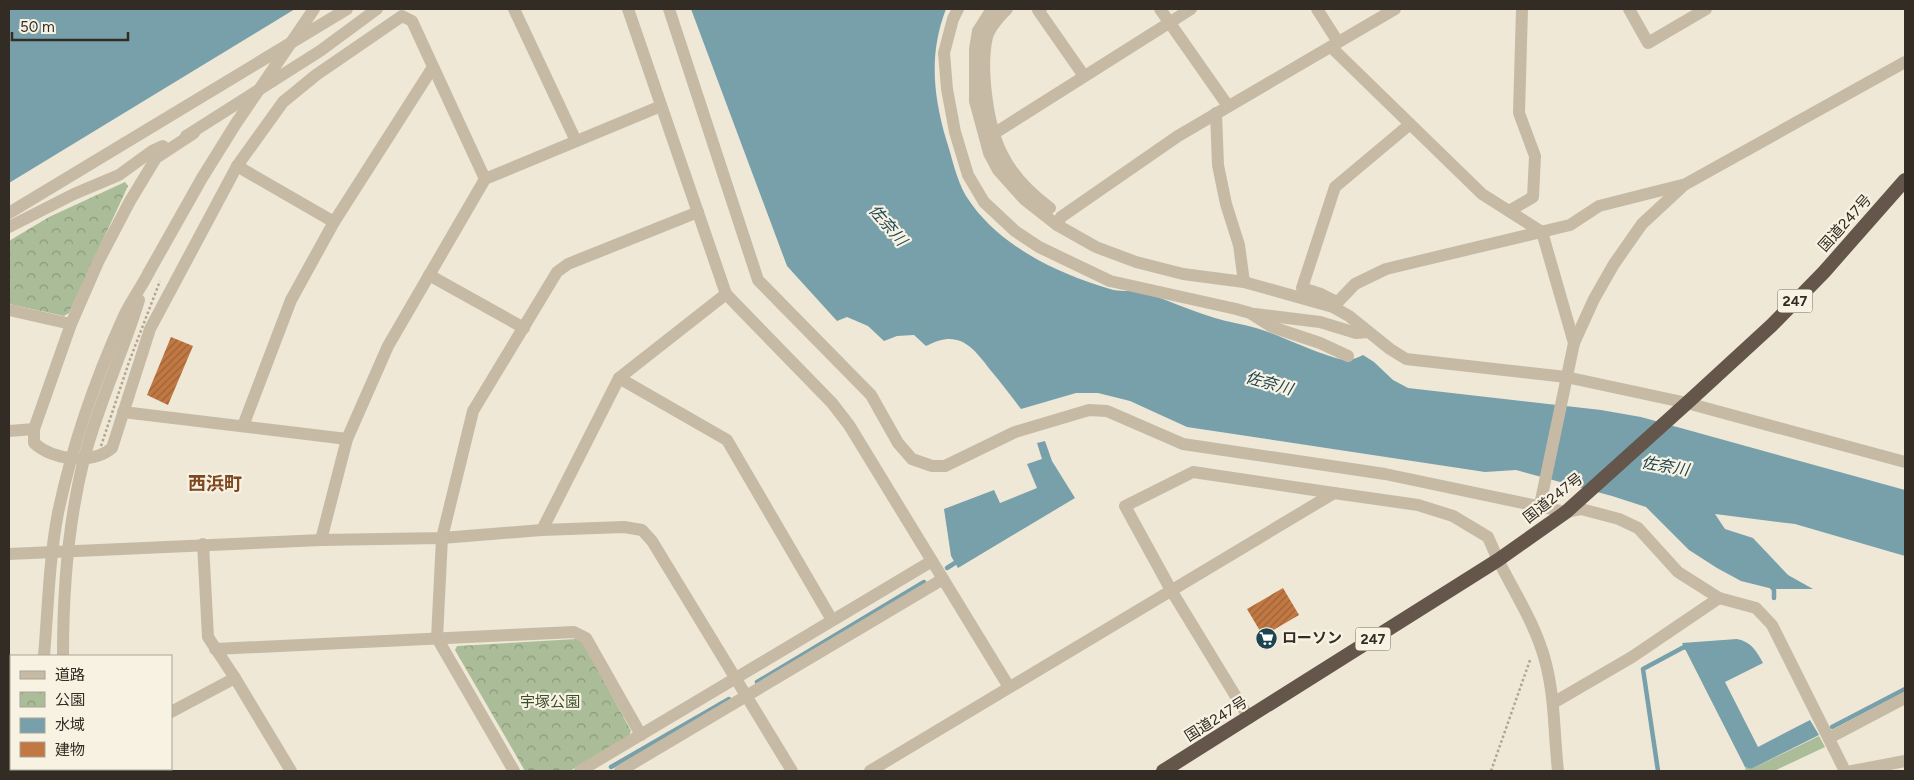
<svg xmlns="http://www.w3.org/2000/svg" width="1914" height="780" viewBox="0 0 1914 780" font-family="Figtree,'Noto Sans JP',sans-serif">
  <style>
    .grass { fill: #aabd98 }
    .park { fill: url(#park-crowns) }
    .water { fill: #77a0ab }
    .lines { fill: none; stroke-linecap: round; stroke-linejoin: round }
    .stream { stroke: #77a0ab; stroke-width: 4.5 }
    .building { fill: url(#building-hatch) }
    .path { stroke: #b2a48e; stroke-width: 2.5; stroke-dasharray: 2.5 2.5; stroke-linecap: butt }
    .minor { stroke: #c7baa4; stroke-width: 12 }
    .tertiary { stroke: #c7baa4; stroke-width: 12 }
    .trunk { stroke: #64564a; stroke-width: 14 }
    .path-bridge { stroke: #b2a48e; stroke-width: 2.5; stroke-dasharray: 2.5 2.5; stroke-linecap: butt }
    .tertiary-bridge { stroke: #c7baa4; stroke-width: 12 }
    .labels { text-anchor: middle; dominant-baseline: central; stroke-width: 4.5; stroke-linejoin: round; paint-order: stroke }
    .shield { fill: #f8f2e3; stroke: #6d675e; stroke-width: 1 }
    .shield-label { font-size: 14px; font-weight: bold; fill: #322c25 }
    .street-label { font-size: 15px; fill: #322c25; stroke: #f8f2e3 }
    .poi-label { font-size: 15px; font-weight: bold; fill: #322c25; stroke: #f8f2e3; text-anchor: start }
    .park-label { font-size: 15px; fill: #3b4f2a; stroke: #f8f2e3 }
    .water-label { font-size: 16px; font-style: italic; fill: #1d4551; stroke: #f8f2e3 }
    .quarter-label { font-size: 18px; font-weight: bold; fill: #7e4822; stroke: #f8f2e3 }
  </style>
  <defs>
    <pattern id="park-crowns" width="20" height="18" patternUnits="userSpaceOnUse" patternTransform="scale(1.25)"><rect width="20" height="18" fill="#aabd98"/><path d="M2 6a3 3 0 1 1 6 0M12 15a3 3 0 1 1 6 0" fill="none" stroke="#8b9a7c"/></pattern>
    <pattern id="building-hatch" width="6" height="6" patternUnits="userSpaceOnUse" patternTransform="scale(1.25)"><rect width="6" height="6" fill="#c17843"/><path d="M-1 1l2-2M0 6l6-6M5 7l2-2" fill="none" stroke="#9d6338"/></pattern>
  </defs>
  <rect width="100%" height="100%" fill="#efe8d7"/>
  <polygon class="grass" points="1819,736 1825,747 1774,771 1746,771 1745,767 1751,769"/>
  <g class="park">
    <polygon points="125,182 128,186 69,313 64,316 9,304 9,241 49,217"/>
    <polygon points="576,639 583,642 631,731 629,736 570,771 525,771 455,650 457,646"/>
  </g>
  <g class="water">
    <polygon points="9,9 295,9 9,183"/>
    <path d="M 691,9 L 946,9 C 929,53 933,94 946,139 C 952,157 956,179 966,196 C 997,245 1056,273 1110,289 C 1119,292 1130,290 1140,292 C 1165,298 1190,311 1215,318 C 1228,322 1242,324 1256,328 C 1275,333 1335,362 1348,360 C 1353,360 1358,357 1363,355 L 1374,362 L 1393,380 L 1408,388 L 1601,410 L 1641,417 L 1905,490 L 1905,556 L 1795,524 L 1715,514 L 1725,529 L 1753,538 L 1788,575 L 1813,589 L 1773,589 L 1741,581 L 1717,568 L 1689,550 L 1646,507 L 1612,496 L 1516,470 L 1485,472 L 1187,427 L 1130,401 L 1098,393 L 1076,393 L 1021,409 C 1011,396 1002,384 992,372 C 973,347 959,328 926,346 L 914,335 L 897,336 L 884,341 L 868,326 L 847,317 L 837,321 L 787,266 Z"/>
    <polygon points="1045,441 1052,461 1075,498 958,568 951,556 944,509 994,490 1000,503 1037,488 1027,464 1042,459 1037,443"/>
    <path d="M 1737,639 C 1751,642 1756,650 1763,663 L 1725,682 L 1758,747 L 1810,720 L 1819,735 L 1751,769 L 1745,767 L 1682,643 Z"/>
  </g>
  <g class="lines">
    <g class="stream">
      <polyline points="947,568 958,561"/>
      <polyline points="1771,586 1774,590 1774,598"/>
      <polyline points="757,682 924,582"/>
      <polyline points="1832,727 1905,689"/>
      <polyline points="611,767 729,699"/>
      <polyline points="1658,771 1643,669 1684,647 1687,648"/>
    </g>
  </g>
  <g class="building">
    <polygon points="171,337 193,346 168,405 147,395"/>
    <polygon points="1283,588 1299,615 1263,636 1247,609"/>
  </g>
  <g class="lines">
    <polyline class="path" points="1491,771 1530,660"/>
    <g class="minor">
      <polyline points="514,9 576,141"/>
      <polyline points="628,9 726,294 832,403 849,425 1009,687"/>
      <polyline points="669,9 758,280 871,395 898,443 912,459 932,466 945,466 1015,432 1089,410 1107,411 1183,444 1385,474 1566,512 1581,509 1619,519 1638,528 1678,572 1719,598 1756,608 1772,625 1845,771"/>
      <polyline points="958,9 953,19 944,53 947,89 955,132 968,175 984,202 1015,231 1039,247 1110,281 1236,309 1250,313 1272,327 1320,343 1348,356"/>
      <polyline points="992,9 978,31 975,49 975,101 989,153 998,170 1024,199 1057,225 1096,247 1136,262 1183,274 1244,282 1333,307 1349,316 1390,349 1406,359 1566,377 1687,403 1905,462"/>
      <path d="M 1007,9 C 1000,16 990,26 987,37 C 980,67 987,125 1002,154 C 1012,175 1031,194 1050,208"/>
      <polyline points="1041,9 1038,10 1084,76"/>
      <polyline points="1160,9 1228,106"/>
      <polyline points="1317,9 1338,42"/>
      <polyline points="1629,9 1648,43 1706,9"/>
      <polyline points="1331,47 1482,194 1542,232 1574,343"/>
      <polyline points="661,106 485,179 388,346 347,439 321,540 442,538 542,530 624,527 642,530 652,541 792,771"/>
      <polyline points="1216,113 1218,165 1226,204 1239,245 1244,282"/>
      <path d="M 194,133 L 156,158 L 130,201 L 98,262 L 71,324 L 34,429 L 34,443 C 53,460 92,465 112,448 L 150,329 L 237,166 L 283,102 L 316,75 L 402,16 L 412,21 L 485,179"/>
      <polyline points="995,133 1191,9"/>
      <polyline points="186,136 320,51 377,9"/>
      <polyline points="237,166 334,222"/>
      <polyline points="1509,211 1533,197 1535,156 1519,113 1522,9"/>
      <polyline points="9,213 347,9"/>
      <polyline points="1057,225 1061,217 1178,136 1395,9"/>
      <polyline points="9,227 74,194 119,175 152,151 163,146"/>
      <polyline points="429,275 524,328"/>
      <polyline points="1337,302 1321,294 1302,288 1335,187 1409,125"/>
      <polyline points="1333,307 1355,284 1386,269 1570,225 1599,206 1682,185"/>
      <polyline points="9,310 71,324"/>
      <polyline points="1255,314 1320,322 1356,333 1368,332"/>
      <polyline points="619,378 727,440 832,620"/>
      <polyline points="123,412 347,439"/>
      <polyline points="243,426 291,300 334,222 433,67"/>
      <polyline points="9,431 34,429"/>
      <polyline points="1540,505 1574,343 1594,299 1614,264 1642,224 1684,185 1905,62"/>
      <polyline points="542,530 619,378 726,294"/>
      <polyline points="203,544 208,637 235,678 291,771"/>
      <path d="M 1498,560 C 1515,593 1537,627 1546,664 C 1555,699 1554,736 1558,771"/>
      <polyline points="215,649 574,632 586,638 641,735"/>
      <polyline points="1553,703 1632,657 1719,598"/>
      <polyline points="171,712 235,678"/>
      <polyline points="1249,718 1171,590 1125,506 1193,472 1334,493"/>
      <polyline points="1829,738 1905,698"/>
      <polyline points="514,771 437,638 442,538 473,411 557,272 568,264 698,212"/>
      <polyline points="580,771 932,561"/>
      <polyline points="620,771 943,579"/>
      <polyline points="1852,771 1905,761"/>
    </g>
    <g class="tertiary">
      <polyline points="9,554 321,540"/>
      <path d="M 44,656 C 48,609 49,560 58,513 C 72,446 95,380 123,318 C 130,302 141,288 149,272"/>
      <path d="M 63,656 C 63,591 68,522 84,459 C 98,404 123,353 139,300"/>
      <polyline points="65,769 65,771"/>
      <polyline points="36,771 36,769"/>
      <polyline points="870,771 1334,493 1418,505 1453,516 1488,537 1498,560"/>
    </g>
    <polyline class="trunk" points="1163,771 1498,560 1566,512 1687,403 1772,325 1824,272 1905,180"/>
    <polyline class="path-bridge" points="101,446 129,362 160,281"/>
    <polyline class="tertiary-bridge" points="149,272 202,178 235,125 314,9"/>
  </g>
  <defs>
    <symbol id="supermarket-disc" viewBox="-11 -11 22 22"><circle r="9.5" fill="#1d4551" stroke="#f8f2e3"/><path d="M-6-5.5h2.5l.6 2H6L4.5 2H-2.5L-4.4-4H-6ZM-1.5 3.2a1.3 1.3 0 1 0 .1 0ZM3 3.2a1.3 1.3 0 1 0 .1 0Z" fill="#fff"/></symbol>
  </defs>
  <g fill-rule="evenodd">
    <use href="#supermarket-disc" x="1254" y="626" width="25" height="25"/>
  </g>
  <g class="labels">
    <g class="shield">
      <rect x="1777.5" y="289.5" width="35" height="23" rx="4"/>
      <rect x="1355.5" y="627.5" width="35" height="23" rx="4"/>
    </g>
    <g class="shield-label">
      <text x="1795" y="301">247</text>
      <text x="1373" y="639">247</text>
    </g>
    <g class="street-label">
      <text transform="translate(1845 223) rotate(-48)">国道247号</text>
      <text transform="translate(1553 498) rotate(-38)">国道247号</text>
      <text transform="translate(1216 719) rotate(-32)">国道247号</text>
    </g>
    <g class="poi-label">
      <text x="1282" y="638">ローソン</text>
    </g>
    <g class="park-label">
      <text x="550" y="702">宇塚公園</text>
    </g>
    <g class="water-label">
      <text transform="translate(888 225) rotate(49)">佐奈川</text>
      <text transform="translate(1269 383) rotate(16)">佐奈川</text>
      <text transform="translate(1665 466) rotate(10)">佐奈川</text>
    </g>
    <g class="quarter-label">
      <text x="215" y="484">西浜町</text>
    </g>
  </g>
  <rect width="1914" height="780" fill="none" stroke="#322c25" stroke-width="20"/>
  <rect x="10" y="655" width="162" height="115" fill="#f8f2e3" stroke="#a9a397"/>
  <rect x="20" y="671" width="25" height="8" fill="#c7baa4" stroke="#a9a397"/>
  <text x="55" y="680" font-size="15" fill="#322c25">道路</text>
  <rect x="20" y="692" width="25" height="15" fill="url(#park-crowns)" stroke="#a9a397"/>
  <text x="55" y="705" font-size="15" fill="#322c25">公園</text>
  <rect x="20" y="718" width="25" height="15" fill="#77a0ab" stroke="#a9a397"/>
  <text x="55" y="730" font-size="15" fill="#322c25">水域</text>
  <rect x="20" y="742" width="25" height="15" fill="#c17843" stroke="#a9a397"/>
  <text x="55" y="755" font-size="15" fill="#322c25">建物</text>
  <path d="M12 32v8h116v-8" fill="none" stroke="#322c25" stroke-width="2.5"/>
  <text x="20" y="32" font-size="15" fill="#322c25" stroke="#f8f2e3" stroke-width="4" paint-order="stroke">50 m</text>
</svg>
